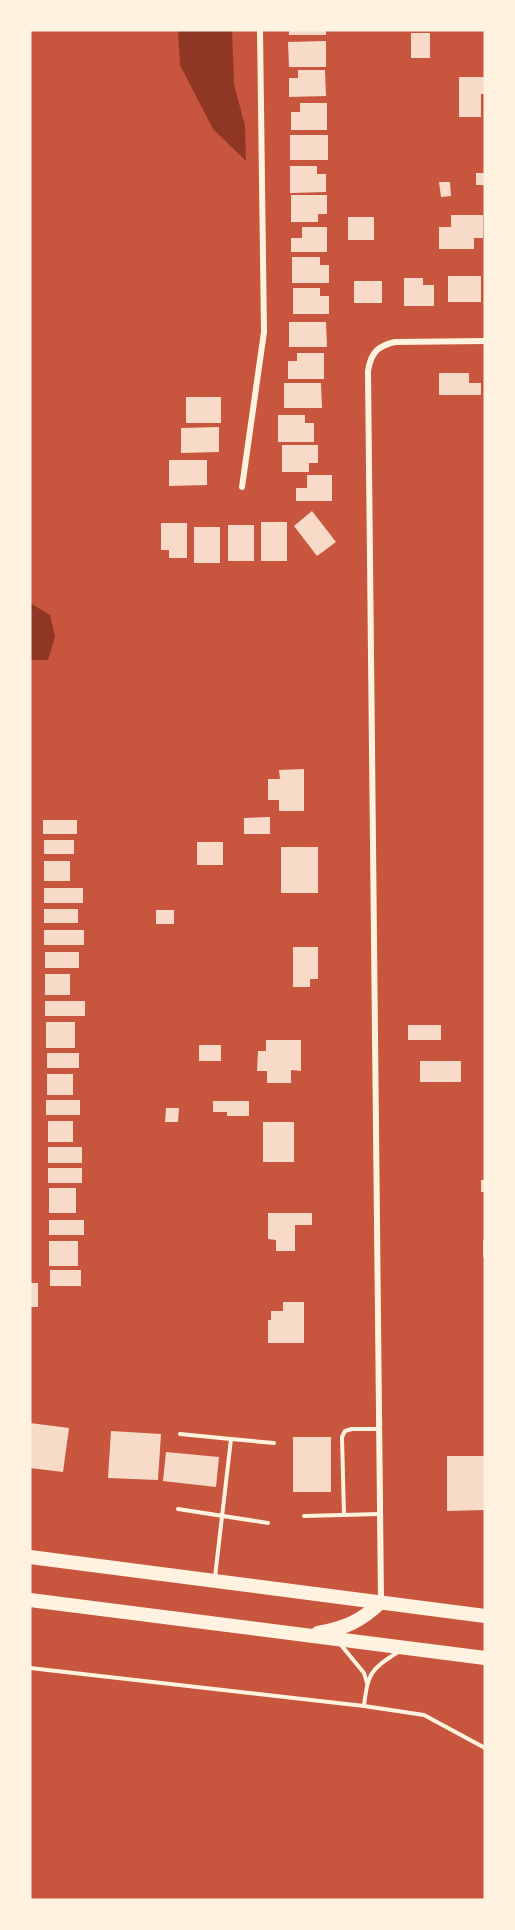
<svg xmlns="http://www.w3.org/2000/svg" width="515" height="1930" viewBox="0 0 515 1930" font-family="Signika,sans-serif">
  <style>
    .water { fill: #8f3625 }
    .building { fill: #f7dbc8 }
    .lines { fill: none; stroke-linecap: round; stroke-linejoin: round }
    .service { stroke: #fff3e0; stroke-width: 4 }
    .minor { stroke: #fff3e0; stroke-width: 6 }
    .trunk { stroke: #fff3e0; stroke-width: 14 }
  </style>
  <rect width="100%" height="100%" fill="#c8553d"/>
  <g class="water">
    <polygon points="178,30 232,30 234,84 245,126 246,161 213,129 180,65"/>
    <polygon points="30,603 50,615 55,637 48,660 30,660"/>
  </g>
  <g class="building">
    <rect x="289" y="30" width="37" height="5"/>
    <rect x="411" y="33" width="19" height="25"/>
    <polygon points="326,41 326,67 289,67 288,42"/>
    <polygon points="298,70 325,70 326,96 289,97 289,78 298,78"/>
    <polygon points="459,77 485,77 485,94 481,94 481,117 459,117"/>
    <polygon points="300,103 327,103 327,130 291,130 291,112 300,112"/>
    <rect x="290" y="135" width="38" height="25"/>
    <polygon points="290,166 317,166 317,174 326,174 326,192 290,193"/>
    <rect x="476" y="173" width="9" height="12"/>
    <polygon points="439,182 450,182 451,196 441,197"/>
    <polygon points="291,195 327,195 327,214 318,214 318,222 291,222"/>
    <polygon points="451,215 483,215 483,238 474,238 474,249 439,249 439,227 451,227"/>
    <rect x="348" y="217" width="26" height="23"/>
    <polygon points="302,227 327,227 327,252 291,252 291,238 302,238"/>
    <polygon points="292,257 320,257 320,265 329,265 329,283 292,283"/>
    <rect x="448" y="276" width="33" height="26"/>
    <polygon points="404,278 423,278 423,285 434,285 434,306 404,306"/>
    <rect x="354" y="281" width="28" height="22"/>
    <polygon points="293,288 320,288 320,296 329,296 329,314 293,314"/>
    <polygon points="289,322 326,322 327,347 289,347"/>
    <polygon points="297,353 324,353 324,379 288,379 288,361 297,361"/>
    <polygon points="439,373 469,373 469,383 481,383 481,395 439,395"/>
    <polygon points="284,383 321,383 322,408 284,408"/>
    <rect x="186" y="397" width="35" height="26"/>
    <polygon points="278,415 305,415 305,423 314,423 314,442 278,442"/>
    <polygon points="219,427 219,452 181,453 181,428"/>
    <polygon points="282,445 318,445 318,463 309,463 309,472 282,472"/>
    <polygon points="169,460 207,460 207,485 169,486"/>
    <polygon points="307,475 332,475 332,501 296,501 296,488 307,488"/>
    <polygon points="312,511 336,542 317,556 294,526"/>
    <rect x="261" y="522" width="26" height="39"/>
    <polygon points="161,523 187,523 187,558 169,558 169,550 161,550"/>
    <rect x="228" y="525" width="26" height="36"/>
    <rect x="194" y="527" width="26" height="36"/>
    <polygon points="304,769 304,811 279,811 279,800 268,800 268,779 280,779 279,770"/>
    <polygon points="270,817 270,834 244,834 244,818"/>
    <rect x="43" y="820" width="34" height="14"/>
    <rect x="44" y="840" width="30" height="14"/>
    <rect x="197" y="842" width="26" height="23"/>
    <rect x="281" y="847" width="37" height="46"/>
    <rect x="44" y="861" width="26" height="20"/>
    <rect x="44" y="888" width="39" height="15"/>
    <rect x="44" y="909" width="34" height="14"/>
    <rect x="156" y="910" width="18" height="14"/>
    <rect x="44" y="930" width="40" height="15"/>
    <polygon points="293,947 318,947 318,979 310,979 310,987 293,987"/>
    <rect x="45" y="952" width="34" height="16"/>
    <rect x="45" y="974" width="25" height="21"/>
    <rect x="45" y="1001" width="40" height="15"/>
    <rect x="46" y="1022" width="29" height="26"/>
    <rect x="408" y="1025" width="33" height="15"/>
    <polygon points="266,1040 301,1040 301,1071 291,1070 291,1083 267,1083 267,1071 257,1071 258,1051 266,1051"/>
    <rect x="199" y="1045" width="22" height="16"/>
    <rect x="47" y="1053" width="32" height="15"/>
    <rect x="420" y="1061" width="41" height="21"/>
    <rect x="47" y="1074" width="26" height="21"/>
    <rect x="46" y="1100" width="34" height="15"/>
    <polygon points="213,1101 249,1101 249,1116 227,1116 227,1112 213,1112"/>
    <polygon points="166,1108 179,1108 178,1122 165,1122"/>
    <rect x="48" y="1121" width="25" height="21"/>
    <rect x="263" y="1122" width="31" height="40"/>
    <rect x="48" y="1147" width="34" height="16"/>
    <rect x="48" y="1168" width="34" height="15"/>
    <rect x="481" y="1180" width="4" height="12"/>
    <rect x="49" y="1188" width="27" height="25"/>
    <polygon points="268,1213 312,1213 312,1225 295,1225 295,1251 276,1251 276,1240 268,1239"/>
    <rect x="49" y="1220" width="35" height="15"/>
    <rect x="483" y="1240" width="2" height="17"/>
    <rect x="49" y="1241" width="29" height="25"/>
    <rect x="50" y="1270" width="31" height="16"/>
    <rect x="30" y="1283" width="8" height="24"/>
    <polygon points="283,1302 304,1302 304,1343 268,1343 268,1320 271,1320 271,1311 283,1311"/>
    <polygon points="30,1423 69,1428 63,1472 30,1468"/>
    <polygon points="111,1431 161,1434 158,1480 108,1478"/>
    <rect x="293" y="1437" width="38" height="55"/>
    <polygon points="166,1452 219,1457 216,1487 163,1481"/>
    <polygon points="447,1456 485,1456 485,1510 447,1511"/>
  </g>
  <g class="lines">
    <g class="service">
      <polyline points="180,1434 231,1439 215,1577"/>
      <polyline points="231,1439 274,1443"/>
      <polyline points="178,1509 268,1523"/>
      <polyline points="344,1515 342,1437 345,1431 352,1429 379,1429"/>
      <polyline points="304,1516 380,1514"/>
      <polyline points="341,1645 364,1673 367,1683"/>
      <polyline points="30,1668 364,1706 424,1715 485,1748"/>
      <path d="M 364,1706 C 368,1673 370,1670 398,1652"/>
    </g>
    <g class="minor">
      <polyline points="242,487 264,332 260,30"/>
      <path d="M 381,1602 L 368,371 C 371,352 378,346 395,342 L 485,341"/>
    </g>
    <g class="trunk">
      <polyline points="30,1557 485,1616"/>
      <polyline points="30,1600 485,1658"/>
      <path d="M 318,1633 C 345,1628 360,1622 381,1602"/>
    </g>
  </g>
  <rect width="515" height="1930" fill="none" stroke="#fff3e0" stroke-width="63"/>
</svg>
